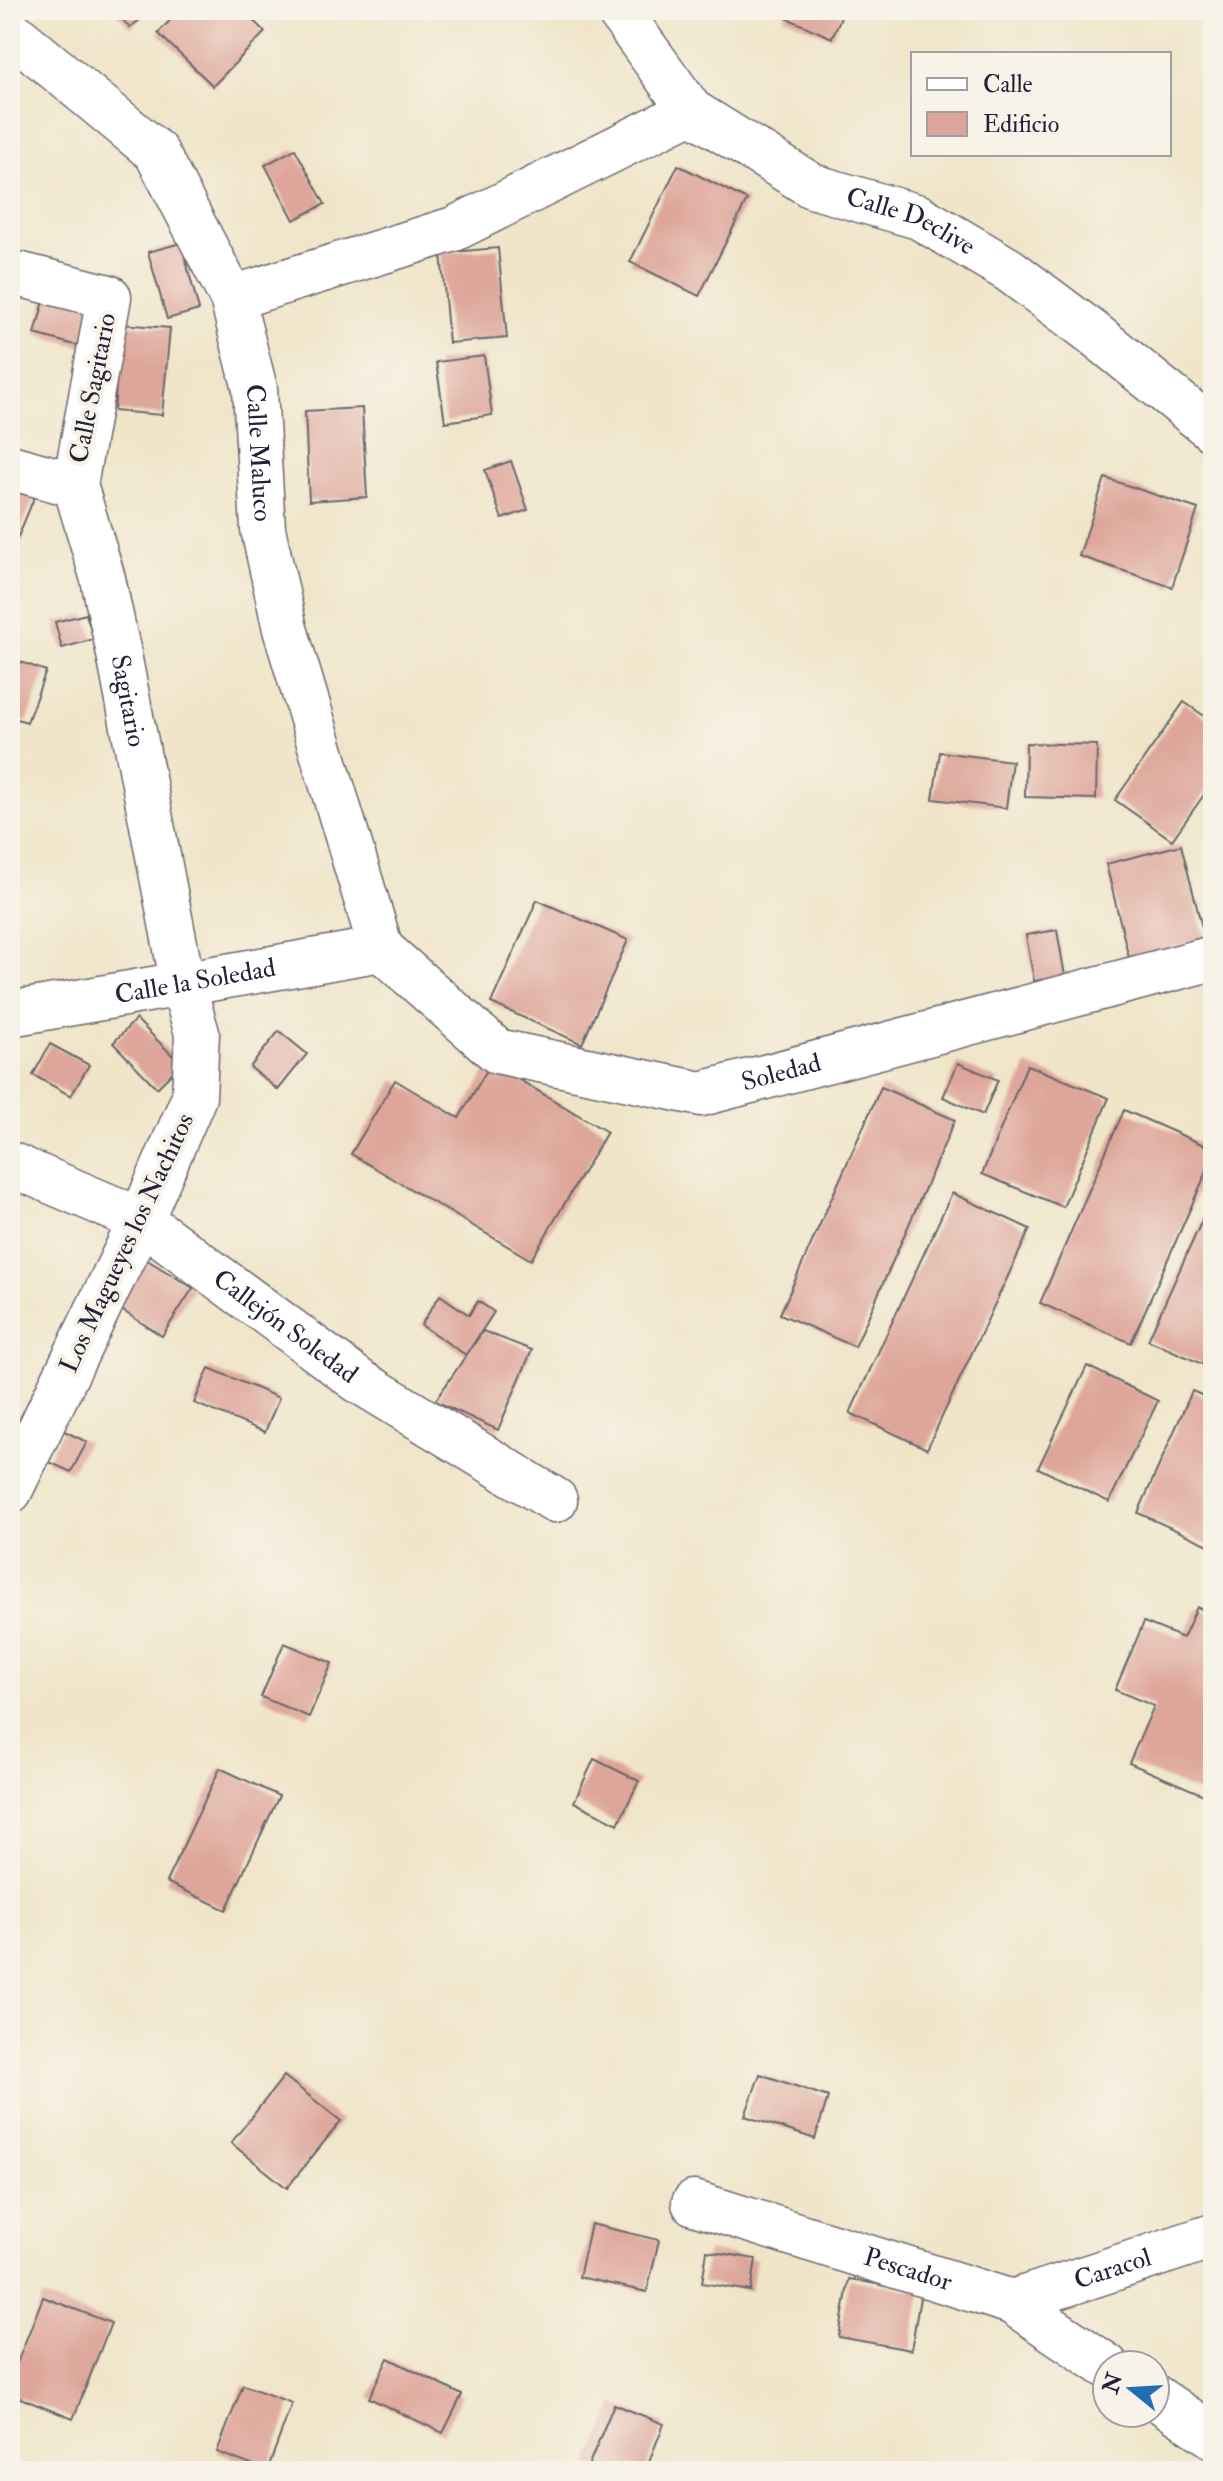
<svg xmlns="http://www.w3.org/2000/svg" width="1223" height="2481" viewBox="0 0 1223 2481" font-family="'IM FELL Double Pica',serif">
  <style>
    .building { fill: #dea69a }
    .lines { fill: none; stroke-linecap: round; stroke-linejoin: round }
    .minor-casing { stroke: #6a666d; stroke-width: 47 }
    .minor { stroke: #fff; stroke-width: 44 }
    .labels { text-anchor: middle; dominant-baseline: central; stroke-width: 8; stroke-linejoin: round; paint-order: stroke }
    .street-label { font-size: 26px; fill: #22223b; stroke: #f7f3e8 }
  </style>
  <rect width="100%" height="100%" fill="#f7f3e8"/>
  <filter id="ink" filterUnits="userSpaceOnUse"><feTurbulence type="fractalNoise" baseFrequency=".0125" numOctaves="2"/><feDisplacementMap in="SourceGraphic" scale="16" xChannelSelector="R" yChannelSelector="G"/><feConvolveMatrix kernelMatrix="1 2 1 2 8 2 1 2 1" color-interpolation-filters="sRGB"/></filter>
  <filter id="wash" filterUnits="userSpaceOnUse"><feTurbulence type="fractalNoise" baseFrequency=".006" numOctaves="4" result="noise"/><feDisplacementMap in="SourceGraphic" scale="32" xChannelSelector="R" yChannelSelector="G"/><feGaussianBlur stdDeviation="1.8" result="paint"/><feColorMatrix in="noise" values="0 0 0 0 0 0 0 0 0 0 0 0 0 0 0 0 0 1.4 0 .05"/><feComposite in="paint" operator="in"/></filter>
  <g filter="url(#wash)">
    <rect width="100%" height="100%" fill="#f0e5c9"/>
    <g id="blocks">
      <g class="building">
        <polygon points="114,10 151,10 130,28"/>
        <polygon points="180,10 242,10 265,32 213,86 158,33"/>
        <polygon points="787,10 844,10 832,38 784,17"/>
        <polygon points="295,149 325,204 294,220 265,165"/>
        <polygon points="678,165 747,200 699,296 630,262"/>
        <polygon points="181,243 199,310 167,319 148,252"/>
        <polygon points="498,248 507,338 449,343 441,253"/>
        <polygon points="47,290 98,305 85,348 35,334"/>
        <polygon points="121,324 170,328 162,415 114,411"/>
        <polygon points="484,356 492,415 445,422 436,362"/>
        <polygon points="362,408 367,497 309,501 305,411"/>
        <polygon points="511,461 528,510 502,519 485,470"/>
        <polygon points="1105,478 1198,509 1172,587 1079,556"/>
        <polygon points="10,482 36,493 16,542 10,540"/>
        <polygon points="86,614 94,639 62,648 55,622"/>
        <polygon points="10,658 46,671 27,722 10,717"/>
        <polygon points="1184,702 1213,722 1213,782 1172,840 1115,800"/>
        <polygon points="1026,743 1097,745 1096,799 1025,797"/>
        <polygon points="940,752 1012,761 1006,808 933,799"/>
        <polygon points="1181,845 1205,939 1129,958 1106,864"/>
        <polygon points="537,900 628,940 582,1044 491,1003"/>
        <polygon points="1057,930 1065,976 1034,981 1026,935"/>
        <polygon points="136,1019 181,1064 157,1088 113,1043"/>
        <polygon points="279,1031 307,1054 278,1090 250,1067"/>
        <polygon points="50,1044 89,1065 71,1096 33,1075"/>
        <polygon points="491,1063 607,1132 531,1260 351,1154 395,1080 459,1118"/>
        <polygon points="958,1063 998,1080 983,1115 943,1097"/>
        <polygon points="1027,1065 1109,1098 1063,1207 982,1174"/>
        <polygon points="881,1087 955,1120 855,1347 780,1314"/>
        <polygon points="1124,1110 1213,1149 1213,1157 1131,1343 1040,1303"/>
        <polygon points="952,1193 1030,1229 927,1449 850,1413"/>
        <polygon points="1213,1196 1213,1369 1148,1340"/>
        <polygon points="144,1258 193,1288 162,1336 114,1305"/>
        <polygon points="440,1295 469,1315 478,1301 494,1312 466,1355 421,1325"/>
        <polygon points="483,1331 532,1350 498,1430 435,1401"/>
        <polygon points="1087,1366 1158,1401 1109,1502 1038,1468"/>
        <polygon points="209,1368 279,1398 265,1432 194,1403"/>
        <polygon points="1192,1391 1213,1400 1213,1547 1138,1513"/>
        <polygon points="62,1430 87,1442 71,1472 47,1461"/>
        <polygon points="1197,1607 1213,1614 1213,1799 1129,1763 1154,1706 1115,1690 1144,1622 1183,1638"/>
        <polygon points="284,1643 332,1663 309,1717 261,1697"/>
        <polygon points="594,1759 639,1781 618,1824 574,1802"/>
        <polygon points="220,1768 279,1796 226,1910 166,1882"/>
        <polygon points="760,2074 828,2097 815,2139 745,2116"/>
        <polygon points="284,2076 341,2121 287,2188 231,2143"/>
        <polygon points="591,2224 659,2240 647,2292 579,2277"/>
        <polygon points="707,2251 756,2259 751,2291 702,2283"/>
        <polygon points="849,2279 921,2292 911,2350 839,2337"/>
        <polygon points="43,2297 111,2323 73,2419 10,2394 10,2381"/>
        <polygon points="388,2358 462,2395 443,2433 369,2398"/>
        <polygon points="243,2385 292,2403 267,2471 217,2452"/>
        <polygon points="614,2404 664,2424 645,2471 605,2471 589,2464"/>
      </g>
    </g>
  </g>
  <g filter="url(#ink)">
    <use href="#blocks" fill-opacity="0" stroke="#6a666d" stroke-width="2"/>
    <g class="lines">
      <defs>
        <g id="minor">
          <path id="s1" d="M 618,10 L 691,111 L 812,186 L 919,217 L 1009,270 L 1093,333 L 1213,430"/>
          <path id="s2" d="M 10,31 L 156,152 L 232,298 L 255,389 L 263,529 L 285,629 L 381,949"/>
          <polyline points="10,272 109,297 75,485"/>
          <polyline points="232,298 454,229 691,111"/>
          <path id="s3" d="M 10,467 L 75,485 L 103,579 L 118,649 L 183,985 L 197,1033 L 194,1097 L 141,1220 L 10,1491"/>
          <path id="s4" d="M 381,949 L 497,1051 L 701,1094 L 1213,958"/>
          <path id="s5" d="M 10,1014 L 381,949"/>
          <path id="s6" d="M 10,1164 L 141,1220 L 359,1381 L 555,1500"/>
          <path id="s7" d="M 694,2203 L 1012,2302 L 1107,2366"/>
          <path id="s8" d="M 1012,2302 L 1213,2236"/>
          <polyline points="1155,2397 1213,2436"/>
        </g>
      </defs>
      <use href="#minor" class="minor-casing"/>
      <use href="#minor" class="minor"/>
    </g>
  </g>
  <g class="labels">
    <g class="street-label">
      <text stroke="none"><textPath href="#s1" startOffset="372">Calle Declive</textPath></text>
      <text transform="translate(93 388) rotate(-79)">Calle Sagitario</text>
      <text stroke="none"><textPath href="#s2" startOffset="512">Calle Maluco</textPath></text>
      <text stroke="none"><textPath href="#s3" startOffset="290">Sagitario</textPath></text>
      <text stroke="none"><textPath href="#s5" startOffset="188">Calle la Soledad</textPath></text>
      <text stroke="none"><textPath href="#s4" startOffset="446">Soledad</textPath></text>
      <text transform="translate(127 1243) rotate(-65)">Los Magueyes los Nachitos</text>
      <text stroke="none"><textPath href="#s6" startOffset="322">Callejón Soledad</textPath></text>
      <text stroke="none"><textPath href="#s8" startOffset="106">Caracol</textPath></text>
      <text stroke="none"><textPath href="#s7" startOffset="224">Pescador</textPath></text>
    </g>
  </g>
  <rect width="1223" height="2481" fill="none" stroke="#f7f3e8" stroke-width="40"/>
  <rect x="911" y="52" width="260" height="104" fill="#f7f3e8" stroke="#a29fa3" stroke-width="2"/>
  <rect x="927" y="78" width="40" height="12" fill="#ffffff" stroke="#a29fa3" stroke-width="2"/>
  <text x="983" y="92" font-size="24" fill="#22223b">Calle</text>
  <rect x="927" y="112" width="40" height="24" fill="#dea69a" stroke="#a29fa3" stroke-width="2"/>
  <text x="983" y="132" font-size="24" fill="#22223b">Edificio</text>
  <g transform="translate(1131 2389) rotate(288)"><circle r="38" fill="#f7f3e8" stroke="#a29fa3" stroke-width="2"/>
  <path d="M0-6L14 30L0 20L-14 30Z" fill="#1f6fb2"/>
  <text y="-12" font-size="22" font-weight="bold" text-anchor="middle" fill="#22223b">N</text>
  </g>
</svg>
